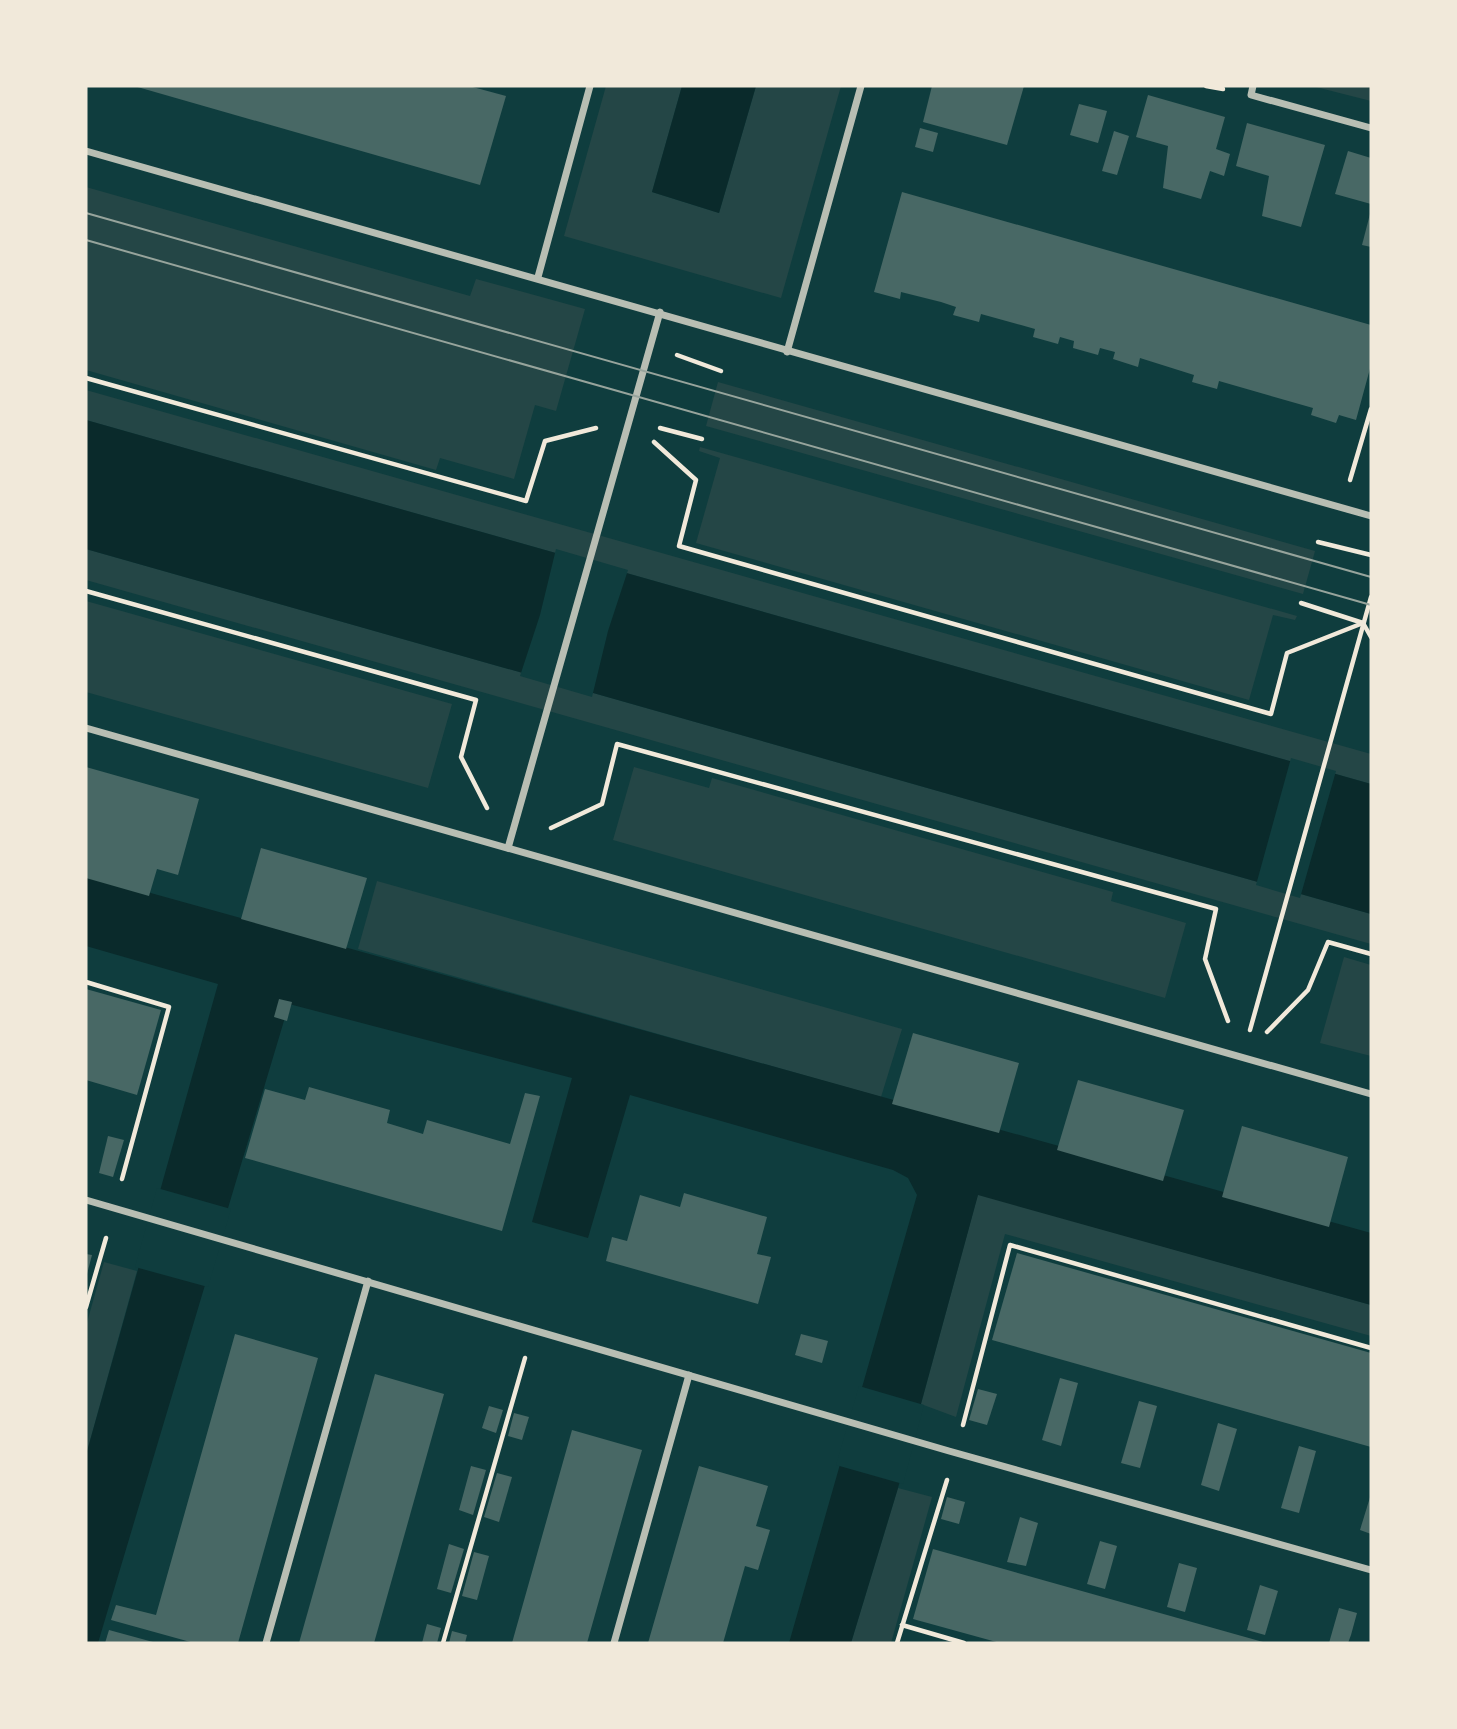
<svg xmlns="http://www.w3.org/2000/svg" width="1457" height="1729" viewBox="0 0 1457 1729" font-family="Signika,sans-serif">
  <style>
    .green { fill: #244646 }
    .water { fill: #0a2a2b }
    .pier { fill: #0f3d3e }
    .building { fill: #486865 }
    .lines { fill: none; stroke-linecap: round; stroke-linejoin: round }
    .path { stroke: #f1e9da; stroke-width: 4.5 }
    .minor { stroke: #b8beb3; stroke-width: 7 }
    .tram { stroke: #97a49c; stroke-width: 2 }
  </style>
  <rect width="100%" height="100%" fill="#0f3d3e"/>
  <g class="green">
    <polygon points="606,86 682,86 652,192 719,213 756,86 841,86 781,298 564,236"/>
    <polygon points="1312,86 1371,86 1371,101"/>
    <polygon points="86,187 470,296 476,279 585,309 556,411 535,405 514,479 440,458 436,470 86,370"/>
    <polygon points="718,382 1315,551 1303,594 706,426"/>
    <polygon points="86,390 1371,754 1371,784 86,420"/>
    <polygon points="700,447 1297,616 1295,620 1273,615 1249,700 696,543 720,458 699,451"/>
    <polygon points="86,549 1371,914 1371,944 86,580"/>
    <polygon points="86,601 452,704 428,788 86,692"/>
    <polygon points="634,767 709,788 712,778 1113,892 1111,901 1186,923 1165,998 613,840"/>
    <polygon points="377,881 902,1029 881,1097 358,949"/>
    <polygon points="1344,957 1371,965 1371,1056 1320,1043"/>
    <polygon points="978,1194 1371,1305 1371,1336 1005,1234 956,1417 921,1404"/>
    <polygon points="104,1262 137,1271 86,1455 86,1326"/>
    <polygon points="898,1488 932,1497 891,1643 851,1643"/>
  </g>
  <g class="water">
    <polygon points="682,86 756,86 719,213 652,192"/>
    <polygon points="86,420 1371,784 1371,914 86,549"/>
    <polygon points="86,875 1371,1233 1371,1305 978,1195 898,1488 851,1643 789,1643 917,1195 908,1178 893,1170 630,1095 588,1238 532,1222 572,1078 289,1004 98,1643 86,1643 86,1455 218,984 86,946"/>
  </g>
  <g class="pier">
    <polygon points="556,549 628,570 608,631 592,697 520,676 540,615"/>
    <polygon points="1291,758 1336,771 1300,898 1256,885"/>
    <polygon points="157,1188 231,1209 208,1287 135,1267"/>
    <polygon points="859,1386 924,1405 903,1484 836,1465"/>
  </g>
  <g class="building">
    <polygon points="134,86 469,86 506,96 480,185"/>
    <polygon points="932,86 1024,86 1007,145 923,122"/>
    <polygon points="1148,95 1225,117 1216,149 1230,154 1224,176 1210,171 1201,199 1163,188 1168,146 1136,137"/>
    <polygon points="1079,104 1107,111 1098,143 1070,135"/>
    <polygon points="1247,123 1325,145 1301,227 1262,216 1269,176 1236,166"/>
    <polygon points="920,128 938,133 933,152 915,147"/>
    <polygon points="1114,131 1129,136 1117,175 1102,171"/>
    <polygon points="1348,151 1371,158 1371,204 1335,194"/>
    <polygon points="902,192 1371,325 1371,365 1356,420 1339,415 1336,423 1311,415 1313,408 1219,381 1217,389 1192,382 1194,375 1140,358 1138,367 1113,359 1115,352 1100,348 1098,355 1073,348 1074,341 1060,337 1058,344 1033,337 1035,329 1021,325 981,314 979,322 953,315 956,307 941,302 901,292 900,299 874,292"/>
    <polygon points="1370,214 1371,214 1371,247 1362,245"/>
    <polygon points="86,767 199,799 178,875 157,869 149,896 86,878"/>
    <polygon points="261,848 367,878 346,949 241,919"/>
    <polygon points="86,989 161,1010 137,1095 86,1080"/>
    <polygon points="279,999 292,1002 287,1021 274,1017"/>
    <polygon points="913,1033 1019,1063 999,1133 892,1104"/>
    <polygon points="1078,1080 1184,1110 1163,1181 1057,1150"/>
    <polygon points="309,1087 390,1110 387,1123 423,1134 427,1120 510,1144 525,1093 540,1096 502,1231 245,1158 265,1089 305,1100"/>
    <polygon points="1242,1126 1348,1157 1329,1227 1222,1197"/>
    <polygon points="108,1136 124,1140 113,1177 99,1173"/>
    <polygon points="684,1193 767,1217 757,1254 771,1257 758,1304 606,1261 612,1237 627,1241 640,1195 680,1207"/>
    <polygon points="1017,1253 1371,1353 1371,1447 992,1340"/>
    <polygon points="86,1254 92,1255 87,1274 86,1274"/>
    <polygon points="235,1334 318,1358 238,1643 194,1643 111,1620 116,1605 156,1615"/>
    <polygon points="801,1334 828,1341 822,1363 795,1355"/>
    <polygon points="375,1374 444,1394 410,1515 374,1643 299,1643"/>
    <polygon points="1060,1378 1078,1383 1061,1446 1042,1440"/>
    <polygon points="978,1389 997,1394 987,1425 969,1420"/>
    <polygon points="1139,1401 1157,1406 1140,1468 1121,1463"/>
    <polygon points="489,1406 503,1410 496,1433 482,1428"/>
    <polygon points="514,1413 529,1417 522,1440 508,1436"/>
    <polygon points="1218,1423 1237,1429 1219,1491 1201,1485"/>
    <polygon points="572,1430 642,1450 630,1491 587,1643 512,1643"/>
    <polygon points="1299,1446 1316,1451 1299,1513 1281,1508"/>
    <polygon points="471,1466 486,1470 473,1515 459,1510"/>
    <polygon points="699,1466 768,1486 756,1526 770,1530 758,1570 745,1566 723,1643 648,1643"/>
    <polygon points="497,1473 512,1477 499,1522 484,1517"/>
    <polygon points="1371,1494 1371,1534 1360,1530"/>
    <polygon points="947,1497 965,1502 959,1524 941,1519"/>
    <polygon points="1020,1517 1038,1523 1026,1566 1007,1562"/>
    <polygon points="1100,1541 1117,1546 1105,1589 1087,1584"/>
    <polygon points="449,1544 464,1549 451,1593 437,1589"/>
    <polygon points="933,1549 1263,1642 1263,1643 1000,1643 913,1619"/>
    <polygon points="474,1552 489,1556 477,1600 462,1596"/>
    <polygon points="1179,1563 1197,1568 1185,1612 1167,1607"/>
    <polygon points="1260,1585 1278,1591 1265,1635 1247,1630"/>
    <polygon points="1339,1608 1357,1613 1351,1635 1348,1643 1329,1643"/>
    <polygon points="427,1624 441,1628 437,1643 422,1643"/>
    <polygon points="109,1630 153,1642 153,1643 105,1643"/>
    <polygon points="452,1631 467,1635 465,1643 449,1643"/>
  </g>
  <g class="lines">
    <g class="path">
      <polyline points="1206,86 1223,89"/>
      <polyline points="677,355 721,371"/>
      <polyline points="86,378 526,501 545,441 596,428"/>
      <polyline points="660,428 702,439"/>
      <polyline points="654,442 696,480 679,546 1271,714 1287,653 1363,623 1371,637"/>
      <polyline points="1350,480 1371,409"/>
      <polyline points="1318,542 1371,555"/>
      <polyline points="86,591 476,700 461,757 487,808"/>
      <polyline points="1301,603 1363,623"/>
      <polyline points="551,828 602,804 617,744 1216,909 1205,959 1228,1021"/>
      <polyline points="86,982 169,1007 122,1179"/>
      <polyline points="1250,1030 1371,597"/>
      <polyline points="1267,1032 1308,990 1328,942 1371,954"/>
      <polyline points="86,1307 106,1238"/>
      <polyline points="963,1425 1010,1245 1371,1348"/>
      <polyline points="902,1625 964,1643"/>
      <polyline points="443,1643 525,1358"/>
      <polyline points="897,1643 947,1480"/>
    </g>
    <g class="minor">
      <polyline points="1253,86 1251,95 1371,128"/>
      <polyline points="86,151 1371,516"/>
      <polyline points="538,277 590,86"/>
      <polyline points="787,352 861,86"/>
      <polyline points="86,728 1371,1094"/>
      <polyline points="508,848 660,312"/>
      <polyline points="86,1200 949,1451 1371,1570"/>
      <polyline points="266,1643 368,1281"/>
      <polyline points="614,1643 689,1375"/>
    </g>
    <g class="tram">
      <polyline points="86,213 1371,577"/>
      <polyline points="86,240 1371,605"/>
    </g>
  </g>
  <rect width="1457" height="1729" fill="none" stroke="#f1e9da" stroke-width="175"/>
</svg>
